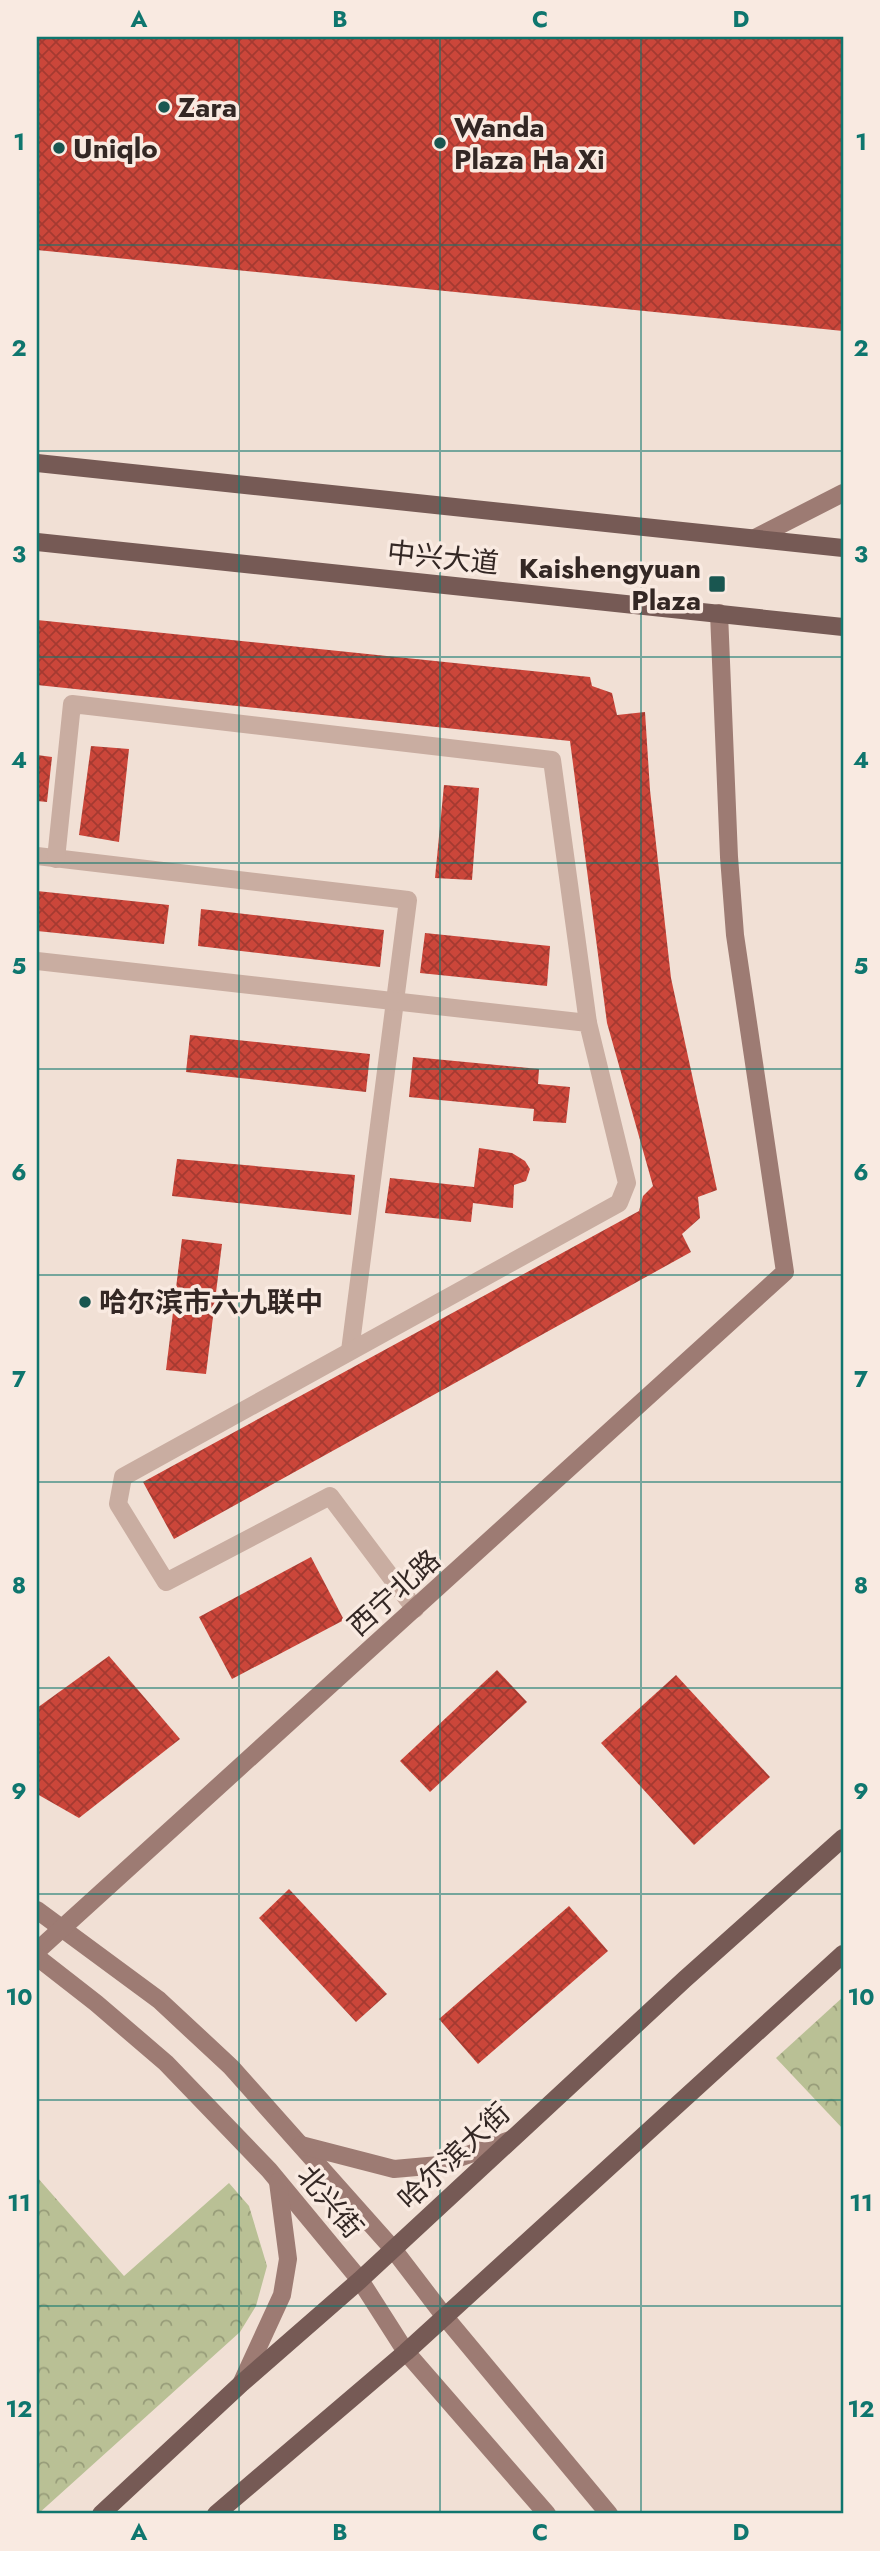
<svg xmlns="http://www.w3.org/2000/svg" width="880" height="2551" viewBox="0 0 880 2551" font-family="Jost,'Noto Sans SC',sans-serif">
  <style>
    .forest { fill: url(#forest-crowns) }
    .building { fill: url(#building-cross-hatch) }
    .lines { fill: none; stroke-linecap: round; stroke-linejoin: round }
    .street { stroke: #c9ada1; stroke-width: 18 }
    .secondary { stroke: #9d7b73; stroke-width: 18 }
    .primary { stroke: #765a55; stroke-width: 18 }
    .grid { fill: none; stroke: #0f766e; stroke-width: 2; stroke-opacity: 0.55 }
    .poi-dot { fill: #195650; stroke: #f9eae1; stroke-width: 2.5 }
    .labels { text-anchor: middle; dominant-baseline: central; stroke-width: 7; stroke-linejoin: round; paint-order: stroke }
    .poi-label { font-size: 28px; font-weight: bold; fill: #332724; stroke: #f9eae1; text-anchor: start }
    .street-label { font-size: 28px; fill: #332724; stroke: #f9eae1 }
    .neatline { fill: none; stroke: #0f766e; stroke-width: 2.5 }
    .grid-label { font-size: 23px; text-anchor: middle; font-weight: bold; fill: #0f766e }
  </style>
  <defs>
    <pattern id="forest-crowns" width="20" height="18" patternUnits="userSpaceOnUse" patternTransform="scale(1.75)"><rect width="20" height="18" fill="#b9c095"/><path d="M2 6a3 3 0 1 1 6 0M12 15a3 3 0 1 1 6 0" fill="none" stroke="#979c79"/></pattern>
    <pattern id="building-cross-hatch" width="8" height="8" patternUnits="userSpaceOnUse" patternTransform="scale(1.75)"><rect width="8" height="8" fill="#cb463a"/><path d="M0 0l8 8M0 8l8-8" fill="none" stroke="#a53a31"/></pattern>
  </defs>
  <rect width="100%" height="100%" fill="#f1e0d5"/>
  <g class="forest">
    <polygon points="843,1997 843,2129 776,2058"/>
    <polygon points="37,2177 124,2276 229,2183 249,2206 267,2266 256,2306 240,2332 38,2514"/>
  </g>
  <g class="building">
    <polygon points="37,37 843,37 843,331 37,250"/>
    <polygon points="37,620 590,677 592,686 612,693 617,715 645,712 650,790 671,978 717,1190 698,1197 700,1218 682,1234 691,1252 174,1539 143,1482 639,1211 643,1196 653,1186 607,1023 570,741 37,685"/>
    <polygon points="91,746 129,749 119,842 79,835"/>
    <polygon points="37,755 52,757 47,802 37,801"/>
    <polygon points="444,785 479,788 472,880 435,878"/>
    <polygon points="37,891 169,905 164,944 37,931"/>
    <polygon points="201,909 384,930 380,967 198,946"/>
    <polygon points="425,933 550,946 547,986 420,973"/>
    <polygon points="190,1035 370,1054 366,1092 186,1072"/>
    <polygon points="413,1057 539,1069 538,1084 570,1087 566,1123 533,1121 534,1109 409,1097"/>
    <polygon points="479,1148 512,1153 525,1161 530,1169 526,1181 514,1185 513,1208 473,1203 471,1222 385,1213 390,1178 474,1187"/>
    <polygon points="177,1159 355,1175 351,1215 172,1196"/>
    <polygon points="182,1239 222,1244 206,1374 166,1370"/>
    <polygon points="311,1557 344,1620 232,1679 199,1617"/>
    <polygon points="109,1656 180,1739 79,1818 37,1794 37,1708"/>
    <polygon points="497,1670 527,1702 430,1792 400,1761"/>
    <polygon points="676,1675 770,1777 694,1845 601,1743"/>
    <polygon points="289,1889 387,1994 356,2022 259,1918"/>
    <polygon points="569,1906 608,1951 478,2064 439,2019"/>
  </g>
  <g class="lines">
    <g class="street">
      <polyline points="37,856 408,900 350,1351"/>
      <polyline points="56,859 72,704 552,760 588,1023"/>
      <polyline points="37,961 588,1023 627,1183 619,1203 123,1477 118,1504 166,1582 330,1496 415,1609"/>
    </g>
    <g class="secondary">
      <polyline points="755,538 843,493"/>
      <polyline points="37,1910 159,2000 231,2067 393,2249 445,2317 609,2514"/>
      <polyline points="37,1951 785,1272 735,935 729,857 719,613"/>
      <polyline points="37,1957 96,2003 166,2063 269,2170 360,2280 406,2352 547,2514"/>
      <polyline points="301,2145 394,2169 439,2165 510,2140"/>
      <polyline points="242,2382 282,2295 288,2259 278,2182"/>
    </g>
    <g class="primary">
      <polyline points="37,463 843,548"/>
      <polyline points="37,542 843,627"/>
      <polyline points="101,2514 242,2383 360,2280 685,1979 843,1838"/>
      <polyline points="216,2514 406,2352 843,1954"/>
    </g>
  </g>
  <path class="grid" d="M 239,37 L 239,2514M 440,37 L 440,2514M 641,37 L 641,2514M 37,245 L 843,245M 37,451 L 843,451M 37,657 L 843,657M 37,863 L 843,863M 37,1069 L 843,1069M 37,1275 L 843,1275M 37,1482 L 843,1482M 37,1688 L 843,1688M 37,1894 L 843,1894M 37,2100 L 843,2100M 37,2306 L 843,2306"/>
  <g class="poi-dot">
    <circle cx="164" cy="107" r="7"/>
    <circle cx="440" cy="143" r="7"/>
    <circle cx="59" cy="148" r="7"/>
    <rect x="708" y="575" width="18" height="18" rx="3.5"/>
    <circle cx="85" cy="1302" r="7"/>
  </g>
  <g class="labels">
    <g class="poi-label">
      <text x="178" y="107">Zara</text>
      <text x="454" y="127">Wanda<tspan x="454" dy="32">Plaza Ha Xi</tspan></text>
      <text x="73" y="148">Uniqlo</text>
      <text x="701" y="568" text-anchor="end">Kaishengyuan<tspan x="701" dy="32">Plaza</tspan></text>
      <text x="99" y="1302">哈尔滨市六九联中</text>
    </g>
    <g class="street-label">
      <text transform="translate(443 558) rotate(6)">中兴大道</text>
      <text transform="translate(394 1593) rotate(-42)">西宁北路</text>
      <text transform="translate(454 2156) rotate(-43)">哈尔滨大街</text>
      <text transform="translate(330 2202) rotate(50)">北兴街</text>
    </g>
  </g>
  <rect width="880" height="2551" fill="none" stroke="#f9eae1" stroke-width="77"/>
  <rect x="38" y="38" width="804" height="2474" class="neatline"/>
  <g class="grid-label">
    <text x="139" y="27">A</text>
    <text x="340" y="27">B</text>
    <text x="540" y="27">C</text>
    <text x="741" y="27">D</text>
    <text x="19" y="150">1</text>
    <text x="861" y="150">1</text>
    <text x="19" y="356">2</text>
    <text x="861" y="356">2</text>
    <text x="19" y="562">3</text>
    <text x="861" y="562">3</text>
    <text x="19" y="768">4</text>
    <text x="861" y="768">4</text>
    <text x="19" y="974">5</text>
    <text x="861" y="974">5</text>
    <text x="19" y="1180">6</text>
    <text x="861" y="1180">6</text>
    <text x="19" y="1387">7</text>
    <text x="861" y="1387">7</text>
    <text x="19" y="1593">8</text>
    <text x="861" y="1593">8</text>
    <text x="19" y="1799">9</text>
    <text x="861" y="1799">9</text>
    <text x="19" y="2005">10</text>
    <text x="861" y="2005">10</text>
    <text x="19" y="2211">11</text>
    <text x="861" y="2211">11</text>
    <text x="19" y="2417">12</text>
    <text x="861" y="2417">12</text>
    <text x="139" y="2540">A</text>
    <text x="340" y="2540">B</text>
    <text x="540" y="2540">C</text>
    <text x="741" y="2540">D</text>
  </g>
</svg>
